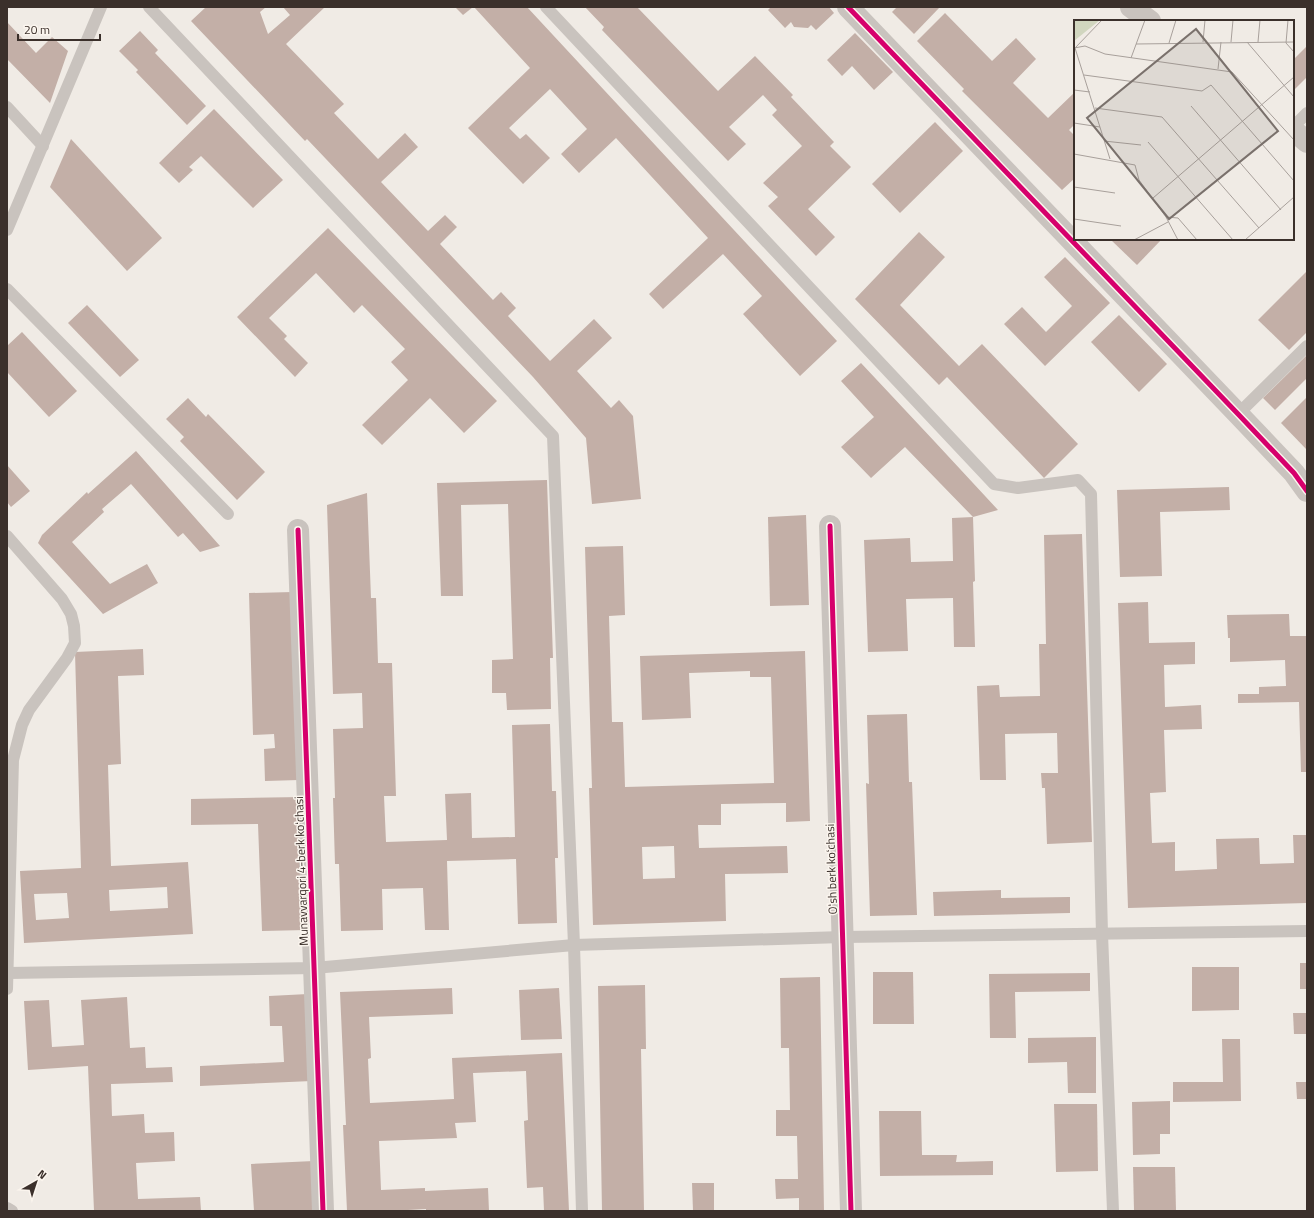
<svg xmlns="http://www.w3.org/2000/svg" width="1314" height="1218" viewBox="0 0 1314 1218" font-family="'Titillium Web',sans-serif">
  <style>
    .building { fill: #c3afa7; fill-rule: evenodd }
    .lines { fill: none; stroke-linecap: round; stroke-linejoin: round }
    .lane { stroke: #c9c3be; stroke-width: 12 }
    .street { stroke: #c9c3be; stroke-width: 22 }
    .cycleway-casing { stroke: #fbf5ee; stroke-width: 8 }
    .cycleway { stroke: #d6006c; stroke-width: 5 }
    .labels { text-anchor: middle; dominant-baseline: central; stroke-width: 3; stroke-linejoin: round; paint-order: stroke }
    .street-label { font-size: 12px; fill: #3b302b; stroke: #fbf5ee }
    .inset-road { fill: none; stroke: #a8a09b; stroke-width: 1 }
    .view { fill: #7a716c; fill-opacity: 0.15; stroke: #7a716c; stroke-width: 2 }
    .inset-edge { fill: none; stroke: #3b302b; stroke-width: 2 }
  </style>
  <rect width="100%" height="100%" fill="#f0ebe5"/>
  <g class="building">
    <polygon points="206,7 266,7 260,12 268,34 290,15 283,7 325,7 286,44 344,104 334,113 378,159 405,133 418,147 381,182 428,231 445,215 457,227 440,244 493,300 501,292 516,308 508,316 550,361 594,319 612,338 577,371 611,408 619,400 633,416 641,499 592,504 586,438 533,377 307,139 305,141 191,21"/>
    <polygon points="455,7 473,7 463,15"/>
    <polygon points="474,7 527,7 837,341 800,376 743,314 762,296 723,254 663,309 649,294 708,238 616,138 579,173 561,154 587,129 550,89 509,128 520,139 526,134 550,158 523,184 468,128 530,68"/>
    <polygon points="585,7 637,7 718,91 755,56 793,95 791,97 834,142 830,146 851,167 808,209 835,237 816,256 768,206 778,197 763,183 802,146 772,115 777,110 763,95 729,127 746,144 728,161 602,30 604,27"/>
    <polygon points="771,7 829,7 834,13 816,30 811,25 808,28 794,27 791,22 785,28 768,10"/>
    <polygon points="897,7 940,7 914,34 892,12"/>
    <polygon points="945,13 992,61 1016,38 1036,59 1013,83 1048,118 1075,92 1075,124 1069,130 1075,136 1075,145 1074,146 1075,147 1075,178 1062,190 962,91 964,89 917,41"/>
    <polygon points="7,22 36,53 52,37 68,51 50,103 7,59"/>
    <polygon points="140,31 158,50 155,53 206,106 187,125 136,72 138,70 119,51"/>
    <polygon points="855,33 893,72 874,90 852,66 842,76 827,60"/>
    <polygon points="1307,46 1307,77 1293,91 1293,60"/>
    <polygon points="214,109 283,180 253,208 201,156 189,167 193,170 179,183 159,163"/>
    <polygon points="935,122 963,151 900,213 872,184"/>
    <polygon points="71,139 162,238 127,271 50,187"/>
    <polygon points="328,228 497,401 464,433 430,398 382,445 362,425 408,380 391,362 405,349 362,305 354,313 316,273 269,318 287,336 284,339 308,363 295,377 237,317"/>
    <polygon points="919,232 945,257 900,305 959,366 982,344 1078,444 1044,478 947,377 939,385 855,299"/>
    <polygon points="1110,239 1162,239 1137,265"/>
    <polygon points="1065,257 1110,303 1045,366 1004,324 1022,307 1046,332 1072,306 1044,277"/>
    <polygon points="1307,271 1307,332 1289,350 1258,320"/>
    <polygon points="87,305 139,360 120,377 68,323"/>
    <polygon points="1119,315 1167,364 1139,392 1091,342"/>
    <polygon points="22,332 77,391 49,417 7,372 7,346"/>
    <polygon points="1307,355 1307,378 1275,410 1263,398"/>
    <polygon points="861,363 935,442 998,510 973,517 905,447 871,478 841,447 874,417 841,381"/>
    <polygon points="1307,397 1307,450 1281,423"/>
    <polygon points="188,398 206,417 208,414 265,472 237,500 180,441 184,437 166,419"/>
    <polygon points="136,451 220,546 200,552 183,533 178,537 131,484 102,509 104,512 72,542 110,584 147,564 158,583 103,614 38,543 42,535 87,492 88,494"/>
    <polygon points="7,465 30,491 11,507 7,502"/>
    <polygon points="547,480 553,658 550,658 551,709 507,710 506,693 492,693 492,660 513,659 508,504 461,505 463,596 441,596 437,483"/>
    <polygon points="1229,487 1230,510 1160,512 1162,576 1120,577 1117,490"/>
    <polygon points="367,493 371,598 376,598 378,663 392,663 396,796 384,796 386,842 447,840 445,794 471,793 472,838 515,837 512,725 550,724 552,791 556,791 558,858 555,858 557,923 518,924 516,859 447,861 449,930 425,930 423,888 382,889 383,930 341,931 339,864 335,864 333,798 335,798 333,729 363,728 362,693 333,694 327,505"/>
    <polygon points="806,515 809,605 770,606 768,517"/>
    <polygon points="973,517 975,581 973,582 975,647 954,647 953,598 906,599 908,651 868,652 864,540 910,538 911,562 953,561 952,518"/>
    <polygon points="1082,534 1092,842 1047,844 1045,788 1042,788 1041,773 1058,773 1057,733 1005,734 1006,780 980,780 977,686 999,685 1000,697 1040,696 1039,644 1046,644 1044,535"/>
    <path d="M 623,546 L 625,615 L 609,616 L 612,722 L 623,722 L 625,787 L 774,783 L 771,677 L 750,677 L 750,671 L 689,673 L 691,718 L 642,720 L 640,656 L 805,651 L 810,821 L 786,822 L 786,803 L 721,804 L 721,825 L 698,825 L 699,848 L 787,846 L 788,873 L 725,874 L 726,921 L 593,925 L 589,788 L 592,788 L 585,547 ZM 674,846 L 675,878 L 643,879 L 642,847 Z"/>
    <polygon points="293,592 299,780 265,781 264,749 275,748 274,734 253,735 249,593"/>
    <polygon points="1148,602 1149,643 1195,642 1195,664 1164,665 1165,707 1201,705 1202,729 1164,730 1166,792 1150,793 1152,843 1175,842 1175,871 1217,869 1216,839 1259,838 1260,864 1294,863 1293,835 1307,835 1307,903 1128,908 1118,603"/>
    <polygon points="1289,614 1290,636 1307,636 1307,772 1301,772 1299,702 1238,703 1238,694 1259,694 1259,687 1286,686 1285,660 1230,662 1230,638 1228,638 1227,615"/>
    <path d="M 143,649 L 144,675 L 118,676 L 121,764 L 108,765 L 111,866 L 188,862 L 193,934 L 24,943 L 20,871 L 81,868 L 75,652 ZM 167,887 L 168,908 L 110,911 L 109,890 ZM 67,893 L 69,918 L 36,920 L 34,894 Z"/>
    <polygon points="907,714 909,782 912,782 917,915 870,916 866,783 869,784 867,715"/>
    <polygon points="302,797 306,930 262,931 258,824 191,825 191,799"/>
    <polygon points="1001,890 1001,898 1070,897 1070,913 934,916 933,892"/>
    <rect x="1300" y="963" width="7" height="26"/>
    <polygon points="1192,967 1239,967 1239,1010 1192,1011"/>
    <polygon points="873,972 913,972 914,1024 873,1024"/>
    <polygon points="1090,973 1090,991 1015,992 1016,1038 990,1038 989,974"/>
    <polygon points="820,977 824,1211 799,1211 799,1198 776,1199 775,1179 798,1179 797,1136 776,1136 776,1110 790,1110 789,1048 781,1048 780,978"/>
    <polygon points="645,985 646,1049 641,1049 644,1211 602,1211 598,986"/>
    <polygon points="452,988 453,1014 369,1017 371,1058 368,1059 370,1103 454,1099 452,1058 562,1053 569,1211 544,1211 543,1187 527,1188 524,1121 528,1120 526,1071 473,1073 476,1122 455,1123 457,1138 379,1141 381,1190 425,1188 425,1191 488,1188 489,1211 426,1211 426,1209 390,1211 347,1211 343,1125 346,1125 340,992"/>
    <polygon points="559,988 562,1039 521,1040 519,990"/>
    <polygon points="308,994 312,1081 200,1086 200,1066 284,1062 282,1026 270,1026 269,996"/>
    <polygon points="127,997 130,1048 145,1047 146,1068 172,1067 173,1082 111,1084 112,1116 144,1114 145,1133 174,1132 175,1161 136,1163 138,1199 200,1197 201,1211 94,1211 88,1066 28,1070 24,1001 49,1000 52,1047 84,1045 81,1000"/>
    <polygon points="1293,1013 1307,1013 1307,1034 1294,1034"/>
    <polygon points="1096,1037 1096,1093 1068,1093 1067,1062 1028,1063 1028,1038"/>
    <polygon points="1222,1039 1240,1039 1241,1101 1173,1102 1173,1082 1223,1082"/>
    <polygon points="1296,1082 1307,1082 1307,1099 1297,1099"/>
    <polygon points="1170,1101 1170,1134 1160,1134 1160,1154 1133,1155 1132,1102"/>
    <polygon points="1054,1104 1097,1104 1098,1171 1056,1172"/>
    <polygon points="879,1111 921,1111 922,1155 957,1155 956,1162 993,1161 993,1175 880,1176"/>
    <polygon points="314,1161 316,1211 254,1211 251,1164"/>
    <polygon points="1133,1167 1175,1167 1176,1211 1134,1211"/>
    <polygon points="692,1183 714,1183 714,1211 693,1211"/>
  </g>
  <g class="lines">
    <g class="lane">
      <polyline points="149,7 553,436 574,945 582,1211"/>
      <polyline points="546,7 994,484 1018,488 1078,480 1091,494 1102,934 1113,1211"/>
      <polyline points="7,107 43,146"/>
      <polyline points="1293,127 1307,113"/>
      <polyline points="7,230 101,7"/>
      <polyline points="7,289 228,514"/>
      <polyline points="1238,414 1307,346"/>
      <polyline points="7,536 62,599 71,614 74,626 75,643 67,658 29,710 22,725 13,760 7,989"/>
      <polyline points="8,973 314,968 574,945 843,937 1307,931"/>
      <polyline points="7,1208 12,1211"/>
    </g>
    <g class="street">
      <polyline points="848,7 1238,414 1294,473 1307,491"/>
      <polyline points="1131,7 1150,21"/>
      <polyline points="1293,130 1307,142"/>
      <polyline points="830,526 851,1211"/>
      <polyline points="298,530 323,1211"/>
    </g>
    <defs>
      <g id="cycleway">
        <polyline points="848,7 1238,414 1294,473 1307,491"/>
        <polyline points="830,526 851,1211"/>
        <polyline points="298,530 323,1211"/>
      </g>
    </defs>
    <use href="#cycleway" class="cycleway-casing"/>
    <use href="#cycleway" class="cycleway"/>
  </g>
  <g class="labels">
    <g class="street-label">
      <text transform="translate(831 869) rotate(-92)">Oʻsh berk koʻchasi</text>
      <text transform="translate(301 871) rotate(-92)">Munavvarqori 4-berk koʻchasi</text>
    </g>
  </g>
  <g transform="translate(1074 20)">
    <rect width="220" height="220" fill="#f0ebe5"/>
    <path d="M 0,0 L 26,0 L 0,21 Z" fill="#d1d6bf"/>
    <path class="inset-road" d="M 28,0 L 1,28 L 36,139M 214,0 L 212,23 L 220,32M 129,22 L 131,0M 157,22 L 159,0M 173,22 L 220,77M 184,22 L 186,0M 95,23 L 102,0M 62,24 L 220,22M 0,28 L 11,26 L 31,34 L 158,52 L 220,120M 57,38 L 71,0M 144,49 L 147,22M 10,55 L 128,71 L 137,65 L 220,161M 0,70 L 16,72M 117,86 L 207,190M 21,88 L 88,97 L 185,208M 0,103 L 26,107M 30,121 L 67,125M 74,122 L 159,220M 0,134 L 61,145 L 65,160 L 92,197 L 104,220M 0,167 L 41,173M 79,178 L 220,57M 92,197 L 104,198 L 123,220M 0,199 L 47,206M 60,220 L 94,202M 171,220 L 220,177"/>
    <path class="view" d="M 122,9 L 204,111 L 95,199 L 13,98 Z"/>
    <rect width="220" height="220" class="inset-edge"/>
  </g>
  <rect width="1314" height="1218" fill="none" stroke="#3b302b" stroke-width="16"/>
  <g transform="translate(36 1182) rotate(39)" stroke="#fbf5ee" stroke-width="3" paint-order="stroke">
  <path d="M0-3L7 15L0 10L-7 15Z" fill="#3b302b"/>
  <text y="-6" font-size="11" font-weight="bold" text-anchor="middle" fill="#3b302b">N</text>
  </g>
  <path d="M18 34v6h82v-6" fill="none" stroke="#3b302b" stroke-width="2"/>
  <text x="24" y="34" font-size="12" fill="#3b302b" stroke="#fbf5ee" stroke-width="3" paint-order="stroke">20 m</text>
</svg>
